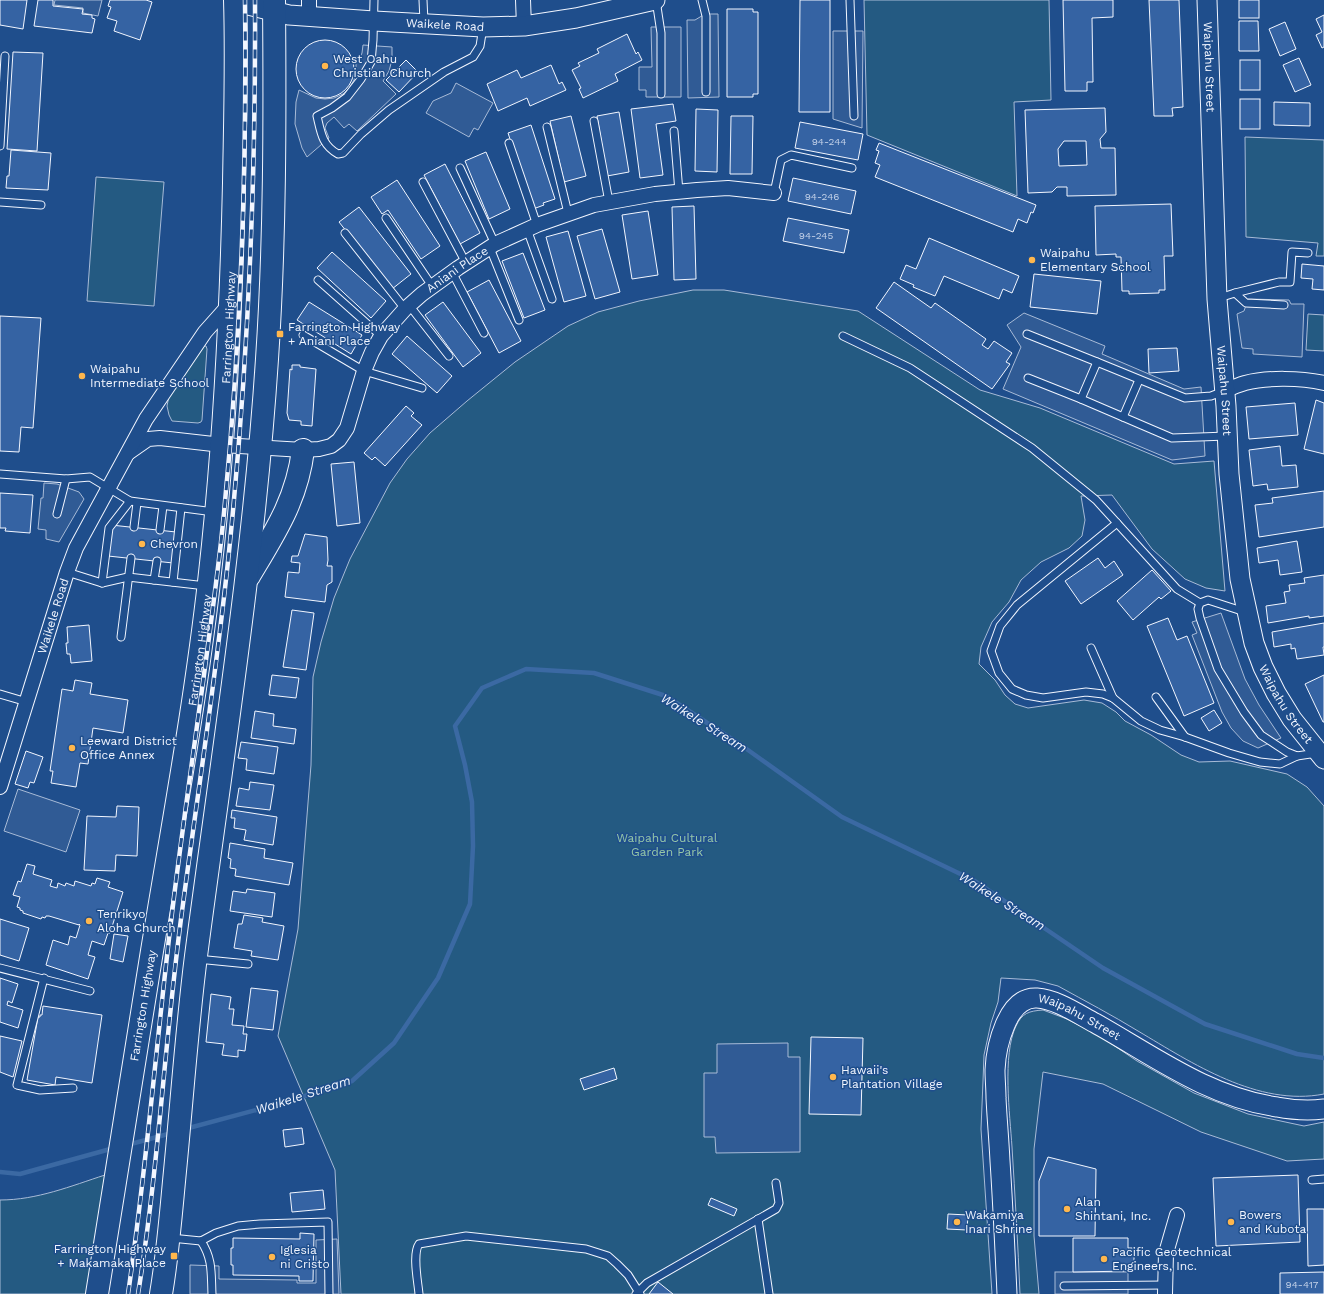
<svg xmlns="http://www.w3.org/2000/svg" width="1324" height="1294" viewBox="0 0 1324 1294" font-family="'Work Sans',sans-serif">
  <style>
    .green { fill: #245a82; stroke: #a8bbd7 }
    .parking { fill: #305b95; stroke: #a8bbd7 }
    .lines { fill: none; stroke-linecap: round; stroke-linejoin: round }
    .stream { stroke: #3b69a3; stroke-width: 4.5 }
    .building { fill: #3563a3; stroke: #f2f6ff; fill-rule: evenodd }
    .lane-casing { stroke: #f2f6ff; stroke-width: 9 }
    .street-casing { stroke: #f2f6ff; stroke-width: 16 }
    .secondary-casing { stroke: #f2f6ff; stroke-width: 21 }
    .primary-casing { stroke: #f2f6ff; stroke-width: 24 }
    .lane { stroke: #1f4e8c; stroke-width: 7 }
    .street { stroke: #1f4e8c; stroke-width: 14 }
    .secondary { stroke: #1f4e8c; stroke-width: 19 }
    .primary { stroke: #1f4e8c; stroke-width: 22 }
    .rail-casing { stroke: #f2f6ff; stroke-width: 4.5 }
    .rail { stroke: #1f4e8c; stroke-width: 3; stroke-dasharray: 9; stroke-linecap: butt }
    .poi-dot { fill: #ffb74d; stroke: #1f4e8c; stroke-width: 1.5 }
    .labels { text-anchor: middle; dominant-baseline: central; stroke-width: 3; stroke-linejoin: round; paint-order: stroke }
    .number-label { font-size: 10px; fill: #c3d1e8 }
    .street-label { font-size: 12px; fill: #f2f6ff; stroke: #1f4e8c }
    .poi-label { font-size: 12px; fill: #f2f6ff; stroke: #1f4e8c; text-anchor: start }
    .park-label { font-size: 12px; fill: #97c8a6; stroke: #1f4e8c }
    .water-label { font-size: 13px; font-style: italic; fill: #f2f6ff; stroke: #1f4e8c }
  </style>
  <rect width="100%" height="100%" fill="#1f4e8c"/>
  <g class="green">
    <polygon points="864,0 1049,0 1051,100 1014,102 1017,196 867,135"/>
    <polygon points="1245,137 1324,140 1324,256 1316,256 1318,243 1246,237"/>
    <polygon points="96,177 164,182 154,306 87,301"/>
    <path d="M 693,290 L 724,290 L 858,311 L 980,390 L 1040,408 L 1174,464 L 1214,461 L 1225,591 L 1206,588 L 1185,579 L 1152,549 L 1112,495 L 1081,496 L 1085,520 L 1082,536 L 1069,548 L 1041,562 L 1021,580 L 1009,602 L 992,622 L 981,647 L 979,664 L 995,680 L 1005,695 L 1015,704 L 1028,708 L 1084,700 L 1102,703 L 1116,712 L 1125,721 L 1151,735 L 1181,755 L 1199,762 L 1230,761 L 1287,774 L 1307,787 L 1324,806 L 1324,1094 C 1258,1107 1192,1063 1138,1031 C 1112,1015 1085,1001 1058,986 L 1035,980 L 1001,978 L 998,1002 L 991,1023 L 984,1055 L 983,1081 L 981,1129 L 992,1294 L 341,1294 L 335,1170 L 278,1036 L 298,929 L 311,765 L 313,677 L 321,642 L 334,598 L 350,559 L 390,483 L 407,459 L 430,433 L 467,401 L 515,362 L 568,326 L 598,312 L 639,301 Z"/>
    <polygon points="1308,314 1324,315 1324,351 1306,350"/>
    <polygon points="204,346 206,346 207,349 202,420 201,422 198,423 172,421 169,415 167,406 169,396"/>
    <path d="M 1043,1010 L 1067,1019 L 1100,1036 L 1137,1061 L 1194,1093 L 1248,1114 L 1304,1126 L 1324,1122 L 1324,1159 L 1287,1161 L 1201,1132 L 1103,1084 L 1043,1072 L 1034,1149 L 1034,1236 L 1039,1294 L 1020,1294 C 1018,1245 1015,1196 1012,1147 C 1010,1115 1002,1055 1016,1026 C 1022,1013 1029,1011 1043,1010 Z"/>
    <path d="M 105,1175 L 87,1294 L 0,1294 L 0,1200 C 37,1200 71,1186 105,1175 Z"/>
  </g>
  <g class="parking">
    <polygon points="55,0 102,0 98,16 83,13 83,8 54,5"/>
    <polygon points="705,14 718,14 719,97 688,98 687,20 695,20"/>
    <polygon points="651,27 681,27 681,97 646,97 646,90 639,90 639,67 652,67"/>
    <polygon points="833,31 863,31 862,128 833,119"/>
    <polygon points="363,45 392,47 392,60 389,71 383,81 396,94 357,131 349,124 344,128 334,117 327,123 325,128 329,138 307,157 302,148 295,124 296,102 299,90 316,98 325,99 334,98 343,94 349,88 354,80 356,71 356,62 359,60 362,53"/>
    <polygon points="456,83 493,103 478,130 474,128 469,137 426,113 433,101 451,93"/>
    <polygon points="1248,299 1289,300 1291,304 1304,304 1302,357 1253,354 1253,349 1242,348 1237,314 1244,311"/>
    <polygon points="1024,313 1105,346 1102,354 1184,389 1201,387 1205,456 1172,460 1003,389 1021,347 1007,325"/>
    <polygon points="44,483 57,484 79,492 84,499 59,542 46,539 46,530 38,529 41,498 43,498"/>
    <polygon points="1221,613 1245,679 1259,705 1281,738 1258,748 1243,741 1231,728 1222,712 1192,635 1197,633 1192,622"/>
    <polygon points="18,789 80,810 66,852 4,831"/>
    <polygon points="788,1043 788,1057 800,1057 800,1152 716,1153 715,1137 704,1137 704,1073 717,1073 717,1044"/>
    <polygon points="337,1239 339,1294 190,1294 190,1265 219,1266 219,1279 297,1280 297,1283 316,1283 316,1240"/>
    <rect x="1055" y="1272" width="73" height="22"/>
  </g>
  <g class="lines">
    <g class="stream">
      <polyline points="185,1129 286,1102 352,1081 394,1043 438,978 470,904 473,846 472,802 465,765 455,726 482,688 526,669 594,673 666,696 741,745 842,817 975,881 1103,968 1205,1024 1297,1054 1324,1058"/>
      <polyline points="127,1145 172,1133"/>
      <polyline points="0,1172 20,1174 114,1148"/>
    </g>
  </g>
  <g class="building">
    <polygon points="0,0 27,0 23,29 0,25"/>
    <polygon points="38,0 53,0 53,6 83,9 82,14 92,15 92,18 95,19 92,33 34,26"/>
    <polygon points="110,0 146,0 152,2 140,40 114,31 117,21 107,18 111,7 108,6"/>
    <polygon points="800,0 830,0 830,112 799,112"/>
    <polygon points="1063,0 1113,0 1113,17 1092,18 1093,82 1087,82 1087,91 1065,91"/>
    <polygon points="1149,0 1179,0 1183,107 1172,108 1173,116 1154,116"/>
    <rect x="1239" y="0" width="20" height="18"/>
    <polygon points="727,9 753,9 753,12 758,12 758,94 753,94 753,97 727,97"/>
    <polygon points="1324,15 1324,47 1322,48 1316,35 1322,32 1316,19"/>
    <polygon points="1239,21 1258,21 1259,51 1239,51"/>
    <polygon points="1285,22 1296,49 1280,56 1269,29"/>
    <polygon points="627,34 636,54 638,52 642,60 615,74 618,81 583,98 579,89 581,88 572,70 580,66 578,63 599,53 597,49"/>
    <circle cx="325" cy="69" r="29"/>
    <polygon points="13,52 43,53 37,151 7,149"/>
    <polygon points="1299,58 1311,85 1295,92 1283,65"/>
    <polygon points="406,60 418,72 399,92 386,80"/>
    <rect x="1240" y="60" width="20" height="30"/>
    <polygon points="551,65 559,84 562,82 566,90 530,106 527,98 498,111 487,84 517,70 521,78"/>
    <rect x="1240" y="99" width="20" height="30"/>
    <polygon points="1274,102 1310,103 1310,126 1274,125"/>
    <polygon points="673,104 676,121 656,124 663,175 640,178 631,109"/>
    <path d="M 1105,108 L 1106,132 L 1100,139 L 1101,148 L 1115,148 L 1116,195 L 1067,196 L 1067,187 L 1057,187 L 1052,192 L 1028,193 L 1025,110 ZM 1064,141 L 1086,141 L 1087,165 L 1059,166 L 1058,149 Z"/>
    <polygon points="696,109 718,110 717,172 695,171"/>
    <polygon points="619,112 629,172 607,176 597,116"/>
    <polygon points="571,116 586,176 564,182 550,121"/>
    <polygon points="731,116 753,116 752,174 730,174"/>
    <polygon points="800,122 863,134 858,160 795,148"/>
    <polygon points="531,125 555,199 543,203 544,205 533,209 508,133"/>
    <polygon points="879,143 1036,205 1033,213 1031,212 1027,223 1018,219 1013,232 875,177 880,165 875,163 879,151 876,150"/>
    <polygon points="11,150 51,153 48,190 6,188 7,176 9,176"/>
    <polygon points="486,152 510,209 489,219 465,161"/>
    <polygon points="445,164 480,233 460,244 424,175"/>
    <polygon points="793,178 856,191 851,214 788,201"/>
    <polygon points="397,180 440,246 421,259 388,210 382,214 371,197"/>
    <polygon points="1171,204 1173,256 1164,256 1165,290 1159,290 1159,293 1129,294 1129,291 1122,291 1121,257 1116,257 1116,254 1096,255 1095,206"/>
    <polygon points="694,206 696,279 674,280 672,207"/>
    <polygon points="359,207 411,274 392,289 339,222"/>
    <polygon points="648,211 658,275 632,279 622,215"/>
    <polygon points="788,218 849,230 844,253 783,241"/>
    <polygon points="602,229 620,292 595,299 577,236"/>
    <polygon points="568,231 586,296 564,302 546,237"/>
    <polygon points="929,238 1019,276 1012,293 1003,289 999,299 944,276 935,296 913,287 914,285 900,279 906,265 916,269"/>
    <polygon points="332,252 386,301 371,318 317,268"/>
    <polygon points="523,253 545,310 524,318 502,261"/>
    <polygon points="1302,264 1324,266 1324,290 1312,289 1313,279 1301,278"/>
    <polygon points="1034,274 1101,281 1097,314 1030,307"/>
    <polygon points="489,280 521,341 499,353 467,292"/>
    <polygon points="894,282 931,308 935,303 986,339 982,345 988,349 994,341 1012,353 1006,362 1010,364 992,389 876,308"/>
    <polygon points="309,302 362,335 351,354 297,320"/>
    <polygon points="443,302 481,353 463,367 425,315"/>
    <polygon points="0,316 41,318 33,428 21,427 19,452 0,451"/>
    <polygon points="407,336 452,376 437,393 392,354"/>
    <polygon points="1177,348 1179,371 1149,373 1148,349"/>
    <polygon points="292,365 300,365 300,367 316,369 312,426 301,425 301,421 289,420 287,413 290,369 292,370"/>
    <polygon points="1316,400 1324,403 1324,454 1304,449"/>
    <polygon points="1295,403 1298,435 1249,439 1246,407"/>
    <polygon points="406,406 414,413 411,416 422,425 385,466 375,457 372,460 364,453"/>
    <polygon points="1280,446 1282,466 1296,465 1298,487 1268,490 1267,484 1253,486 1249,450"/>
    <polygon points="354,462 360,523 337,526 331,464"/>
    <polygon points="1324,491 1324,527 1259,537 1255,505 1273,503 1272,498"/>
    <polygon points="0,493 33,495 30,533 5,531 6,528 0,528"/>
    <polygon points="111,525 176,532 173,563 108,556"/>
    <polygon points="305,534 327,537 328,560 327,566 332,566 332,582 327,585 325,602 285,597 288,572 299,573 300,563 291,562 292,556 298,556"/>
    <polygon points="1297,541 1302,572 1280,575 1278,560 1259,563 1257,548"/>
    <polygon points="1098,558 1105,568 1114,561 1123,575 1081,604 1065,581"/>
    <polygon points="1152,570 1171,591 1161,599 1159,597 1133,620 1117,601"/>
    <polygon points="1324,575 1324,616 1309,618 1309,616 1268,623 1266,606 1286,603 1284,592 1290,591 1289,585 1305,583 1304,578"/>
    <polygon points="292,610 314,613 306,670 283,667"/>
    <polygon points="1168,618 1177,640 1187,636 1214,703 1184,716 1147,626"/>
    <polygon points="1324,623 1324,647 1323,647 1324,655 1297,659 1295,648 1291,649 1291,644 1274,647 1272,632"/>
    <polygon points="89,625 92,661 71,663 70,654 67,654 66,643 68,643 67,627"/>
    <polygon points="272,675 299,678 296,698 269,695"/>
    <polygon points="1324,675 1324,722 1323,722 1305,684"/>
    <polygon points="75,680 92,683 90,694 128,700 123,733 93,728 88,764 80,763 76,787 51,783 53,771 50,771 62,689 73,691"/>
    <polygon points="1214,710 1222,723 1209,731 1201,718"/>
    <polygon points="255,711 274,714 273,726 296,729 294,744 251,738"/>
    <polygon points="241,742 278,747 274,774 246,770 247,759 238,758"/>
    <polygon points="26,751 43,757 34,783 30,782 28,788 15,784"/>
    <polygon points="250,782 274,785 270,810 236,806 239,788 249,790"/>
    <polygon points="117,806 139,807 137,856 116,855 115,871 84,870 87,816 116,817"/>
    <polygon points="232,810 277,817 273,845 244,840 246,830 234,828 235,818 231,818"/>
    <polygon points="230,843 265,849 264,858 293,863 289,885 235,876 236,869 230,868 231,859 228,858"/>
    <polygon points="27,864 35,866 33,874 52,880 50,886 57,888 58,883 65,886 66,883 74,886 75,881 91,886 92,883 95,884 97,878 110,882 108,887 123,892 110,933 108,933 104,945 92,941 88,955 95,957 88,979 46,965 53,940 68,945 70,936 76,938 80,925 79,924 79,925 49,916 46,916 45,918 42,917 41,919 23,913 23,911 20,910 20,908 17,907 20,897 13,895 18,881 21,882"/>
    <polygon points="247,889 275,893 272,917 230,911 233,891 246,893"/>
    <polygon points="244,915 263,918 262,922 284,926 278,960 251,956 252,951 234,948 238,924 242,924"/>
    <polygon points="0,919 29,928 19,961 0,955"/>
    <polygon points="114,934 128,936 123,962 110,959"/>
    <polygon points="0,978 18,984 12,1003 8,1001 7,1005 23,1010 18,1028 0,1022"/>
    <polygon points="251,988 278,991 273,1030 246,1027"/>
    <polygon points="211,994 231,997 229,1009 234,1009 232,1025 244,1026 243,1034 247,1034 245,1051 238,1050 238,1057 222,1055 224,1044 206,1042"/>
    <polygon points="43,1006 102,1015 92,1083 56,1077 55,1085 27,1080 38,1017 40,1017 40,1015 42,1015"/>
    <polygon points="0,1036 22,1041 13,1077 0,1072"/>
    <polygon points="811,1037 863,1038 861,1115 809,1114"/>
    <polygon points="614,1068 617,1079 584,1090 580,1079"/>
    <polygon points="302,1128 304,1144 285,1147 283,1130"/>
    <polygon points="1048,1157 1096,1169 1095,1236 1039,1236 1039,1181"/>
    <polygon points="1298,1175 1300,1242 1216,1246 1213,1178"/>
    <polygon points="323,1190 325,1209 292,1212 290,1193"/>
    <polygon points="711,1198 737,1209 734,1216 708,1205"/>
    <polygon points="1307,1209 1324,1209 1324,1265 1308,1266"/>
    <polygon points="948,1214 968,1215 967,1230 947,1229"/>
    <polygon points="300,1233 314,1234 313,1281 299,1281 299,1276 233,1275 233,1265 231,1265 231,1248 233,1248 233,1238 300,1239"/>
    <polygon points="1073,1238 1128,1238 1128,1248 1134,1248 1134,1271 1073,1272"/>
    <polygon points="1324,1272 1324,1294 1280,1294 1280,1273"/>
    <polygon points="658,1282 673,1294 649,1294"/>
  </g>
  <g class="lines">
    <defs>
      <g id="lane">
        <path d="M 374,0 L 373,40 L 371,62 L 361,79 L 347,97 L 332,108 L 317,116 C 321,133 322,145 338,154 L 343,153 L 361,134 L 389,110 L 444,72 L 473,57 L 480,46 L 483,27"/>
        <polyline points="423,0 424,22"/>
        <polyline points="656,0 661,33 661,94"/>
        <polyline points="702,0 706,16 706,92"/>
        <polyline points="850,0 854,116"/>
        <polyline points="594,121 609,202"/>
        <polyline points="547,127 568,213"/>
        <polyline points="674,131 679,192"/>
        <polyline points="509,143 537,225"/>
        <polyline points="0,146 5,56"/>
        <polyline points="460,168 495,244"/>
        <polyline points="423,182 466,263"/>
        <polyline points="774,193 781,160 791,155 852,168"/>
        <polyline points="0,202 41,205"/>
        <polyline points="386,218 432,286"/>
        <polyline points="527,229 552,299"/>
        <polyline points="345,233 405,309"/>
        <polyline points="490,248 519,320"/>
        <polyline points="452,272 484,333"/>
        <polyline points="318,280 381,336"/>
        <polyline points="1235,293 1279,282 1290,282 1292,252 1308,253"/>
        <polyline points="1219,298 1235,293 1246,303 1284,305"/>
        <polyline points="409,305 449,356"/>
        <polyline points="1027,334 1097,362"/>
        <polyline points="303,335 364,371 422,388"/>
        <polyline points="843,336 910,368 1032,448 1096,500 1177,589 1200,603"/>
        <polyline points="1028,378 1081,399"/>
        <polyline points="1224,391 1211,396 1185,398 1097,362 1081,399 1172,438 1227,436"/>
        <polyline points="1123,417 1139,380"/>
        <polyline points="0,474 66,479 90,477 130,501 214,512"/>
        <polyline points="57,514 66,479"/>
        <polyline points="1117,523 1017,605 1000,626 991,651 999,673 1012,689 1026,695 1043,698 1086,692 1103,694 1113,698 1141,721 1160,730 1185,737 1229,753 1260,762 1280,764 1297,756"/>
        <polyline points="134,527 137,503"/>
        <polyline points="160,530 163,506"/>
        <polyline points="67,572 102,583 128,577 206,586"/>
        <polyline points="154,580 157,561"/>
        <polyline points="173,582 181,508"/>
        <polyline points="102,583 109,528 130,501"/>
        <polyline points="1245,612 1208,600 1200,603 1198,609 1200,618 1218,669 1244,712 1261,735 1287,752 1297,756 1317,753"/>
        <polyline points="121,637 131,558"/>
        <polyline points="1091,648 1113,698"/>
        <polyline points="0,694 27,702"/>
        <polyline points="1156,697 1185,737"/>
        <polyline points="197,959 248,964"/>
        <polyline points="0,968 90,991"/>
        <polyline points="44,978 17,1085 40,1090 73,1088"/>
        <polyline points="1312,1180 1324,1179"/>
        <polyline points="758,1219 769,1294"/>
        <polyline points="171,1238 201,1241"/>
        <polyline points="201,1241 216,1233 238,1226 260,1224 328,1222 329,1294"/>
        <path d="M 201,1241 C 213,1259 211,1274 212,1294"/>
        <polyline points="1064,1286 1165,1285"/>
        <path d="M 419,1294 C 418,1282 412,1254 419,1244 L 466,1236 L 586,1249 L 608,1256 L 617,1264 L 628,1275 L 640,1294"/>
        <polyline points="636,1294 647,1283 776,1209 779,1203 776,1183"/>
      </g>
      <g id="street">
        <polyline points="523,0 524,26"/>
        <polyline points="309,17 309,0"/>
        <path d="M 1224,391 C 1231,388 1238,385 1245,383 C 1268,377 1301,378 1324,383"/>
        <path id="s1" d="M 128,453 L 148,439 L 160,438 L 222,445 L 303,450 L 319,449 L 331,446 L 339,440 L 347,428 L 364,371 L 372,352 L 381,336 L 405,309 L 422,294 L 458,268 L 495,244 L 537,225 L 594,205 L 655,194 L 697,190 L 728,188 L 774,193"/>
        <path id="s2" d="M 0,787 L 67,572 L 76,548 L 146,419 L 205,332 L 230,304"/>
        <polyline points="1165,1294 1166,1253 1177,1215"/>
      </g>
      <g id="secondary">
        <path id="s3" d="M 1207,0 L 1217,299 L 1226,406 L 1229,474 L 1240,579 L 1254,643 L 1263,667 L 1276,693 L 1292,719 L 1324,759"/>
        <path id="s4" d="M 236,2 L 289,15 L 374,21 L 483,27 L 524,26 L 576,18 L 655,0"/>
        <path id="s5" d="M 1007,1294 C 1005,1250 1003,1206 1000,1161 C 999,1140 997,1119 996,1098 C 996,1089 995,1079 995,1070 C 996,1047 1007,996 1037,998 C 1056,999 1078,1014 1095,1023 C 1154,1056 1208,1097 1277,1107 C 1293,1110 1308,1111 1324,1109"/>
      </g>
      <g id="primary">
        <path d="M 249,576 C 274,534 297,500 303,450"/>
        <path id="s6" d="M 97,1294 C 116,1180 133,1065 152,951 C 172,828 195,706 209,582 C 224,450 231,317 234,183 C 235,122 237,61 235,0"/>
        <path d="M 161,1294 C 168,1253 171,1212 175,1171 C 182,1099 187,1027 196,956 C 222,757 254,559 267,359 C 275,240 275,120 274,0"/>
      </g>
    </defs>
    <use href="#lane" class="lane-casing"/>
    <use href="#street" class="street-casing"/>
    <use href="#secondary" class="secondary-casing"/>
    <use href="#primary" class="primary-casing"/>
    <use href="#lane" class="lane"/>
    <use href="#street" class="street"/>
    <use href="#secondary" class="secondary"/>
    <use href="#primary" class="primary"/>
    <defs>
      <g id="rail">
        <path d="M 128,1294 C 147,1165 157,1034 173,905 C 188,783 207,663 221,542 C 240,362 247,181 245,0"/>
        <path d="M 138,1294 C 159,1165 165,1034 183,904 C 199,784 218,663 230,542 C 248,361 256,181 255,0"/>
      </g>
    </defs>
    <use href="#rail" class="rail-casing"/>
    <use href="#rail" class="rail"/>
  </g>
  <g class="poi-dot">
    <circle cx="325" cy="66" r="4"/>
    <circle cx="1032" cy="260" r="4"/>
    <rect x="276" y="330" width="8" height="8" rx="2"/>
    <circle cx="82" cy="376" r="4"/>
    <circle cx="142" cy="544" r="4"/>
    <circle cx="72" cy="748" r="4"/>
    <circle cx="89" cy="921" r="4"/>
    <circle cx="833" cy="1077" r="4"/>
    <circle cx="1067" cy="1209" r="4"/>
    <circle cx="957" cy="1222" r="4"/>
    <circle cx="1231" cy="1222" r="4"/>
    <rect x="170" y="1252" width="8" height="8" rx="2"/>
    <circle cx="272" cy="1257" r="4"/>
    <circle cx="1104" cy="1259" r="4"/>
  </g>
  <g class="labels">
    <g class="number-label">
      <text x="829" y="141">94-244</text>
      <text x="822" y="196">94-246</text>
      <text x="816" y="235">94-245</text>
      <text x="1302" y="1284">94-417</text>
    </g>
    <g class="street-label">
      <text stroke="none"><textPath href="#s4" startOffset="211">Waikele Road</textPath></text>
      <text stroke="none"><textPath href="#s3" startOffset="67">Waipahu Street</textPath></text>
      <text stroke="none"><textPath href="#s1" startOffset="433">Aniani Place</textPath></text>
      <text stroke="none"><textPath href="#s6" startOffset="976">Farrington Highway</textPath></text>
      <text stroke="none"><textPath href="#s3" startOffset="391">Waipahu Street</textPath></text>
      <text stroke="none"><textPath href="#s2" startOffset="179">Waikele Road</textPath></text>
      <text stroke="none"><textPath href="#s6" startOffset="652">Farrington Highway</textPath></text>
      <text stroke="none"><textPath href="#s3" startOffset="715">Waipahu Street</textPath></text>
      <text stroke="none"><textPath href="#s6" startOffset="292">Farrington Highway</textPath></text>
      <text stroke="none"><textPath href="#s5" startOffset="362">Waipahu Street</textPath></text>
    </g>
    <g class="poi-label">
      <text x="333" y="59">West Oahu<tspan x="333" dy="14">Christian Church</tspan></text>
      <text x="1040" y="253">Waipahu<tspan x="1040" dy="14">Elementary School</tspan></text>
      <text x="288" y="327">Farrington Highway<tspan x="288" dy="14">+ Aniani Place</tspan></text>
      <text x="90" y="369">Waipahu<tspan x="90" dy="14">Intermediate School</tspan></text>
      <text x="150" y="544">Chevron</text>
      <text x="80" y="741">Leeward District<tspan x="80" dy="14">Office Annex</tspan></text>
      <text x="97" y="914">Tenrikyo<tspan x="97" dy="14">Aloha Church</tspan></text>
      <text x="841" y="1070">Hawaii's<tspan x="841" dy="14">Plantation Village</tspan></text>
      <text x="1075" y="1202">Alan<tspan x="1075" dy="14">Shintani, Inc.</tspan></text>
      <text x="965" y="1215">Wakamiya<tspan x="965" dy="14">Inari Shrine</tspan></text>
      <text x="1239" y="1215">Bowers<tspan x="1239" dy="14">and Kubota</tspan></text>
      <text x="166" y="1249" text-anchor="end">Farrington Highway<tspan x="166" dy="14">+ Makamaka Place</tspan></text>
      <text x="280" y="1250">Iglesia<tspan x="280" dy="14">ni Cristo</tspan></text>
      <text x="1112" y="1252">Pacific Geotechnical<tspan x="1112" dy="14">Engineers, Inc.</tspan></text>
    </g>
    <g class="park-label">
      <text x="667" y="838">Waipahu Cultural<tspan x="667" dy="14">Garden Park</tspan></text>
    </g>
    <g class="water-label">
      <text transform="translate(704 723) rotate(32)">Waikele Stream</text>
      <text transform="translate(1002 901) rotate(32)">Waikele Stream</text>
      <text transform="translate(303 1095) rotate(-18)">Waikele Stream</text>
    </g>
  </g>
</svg>
